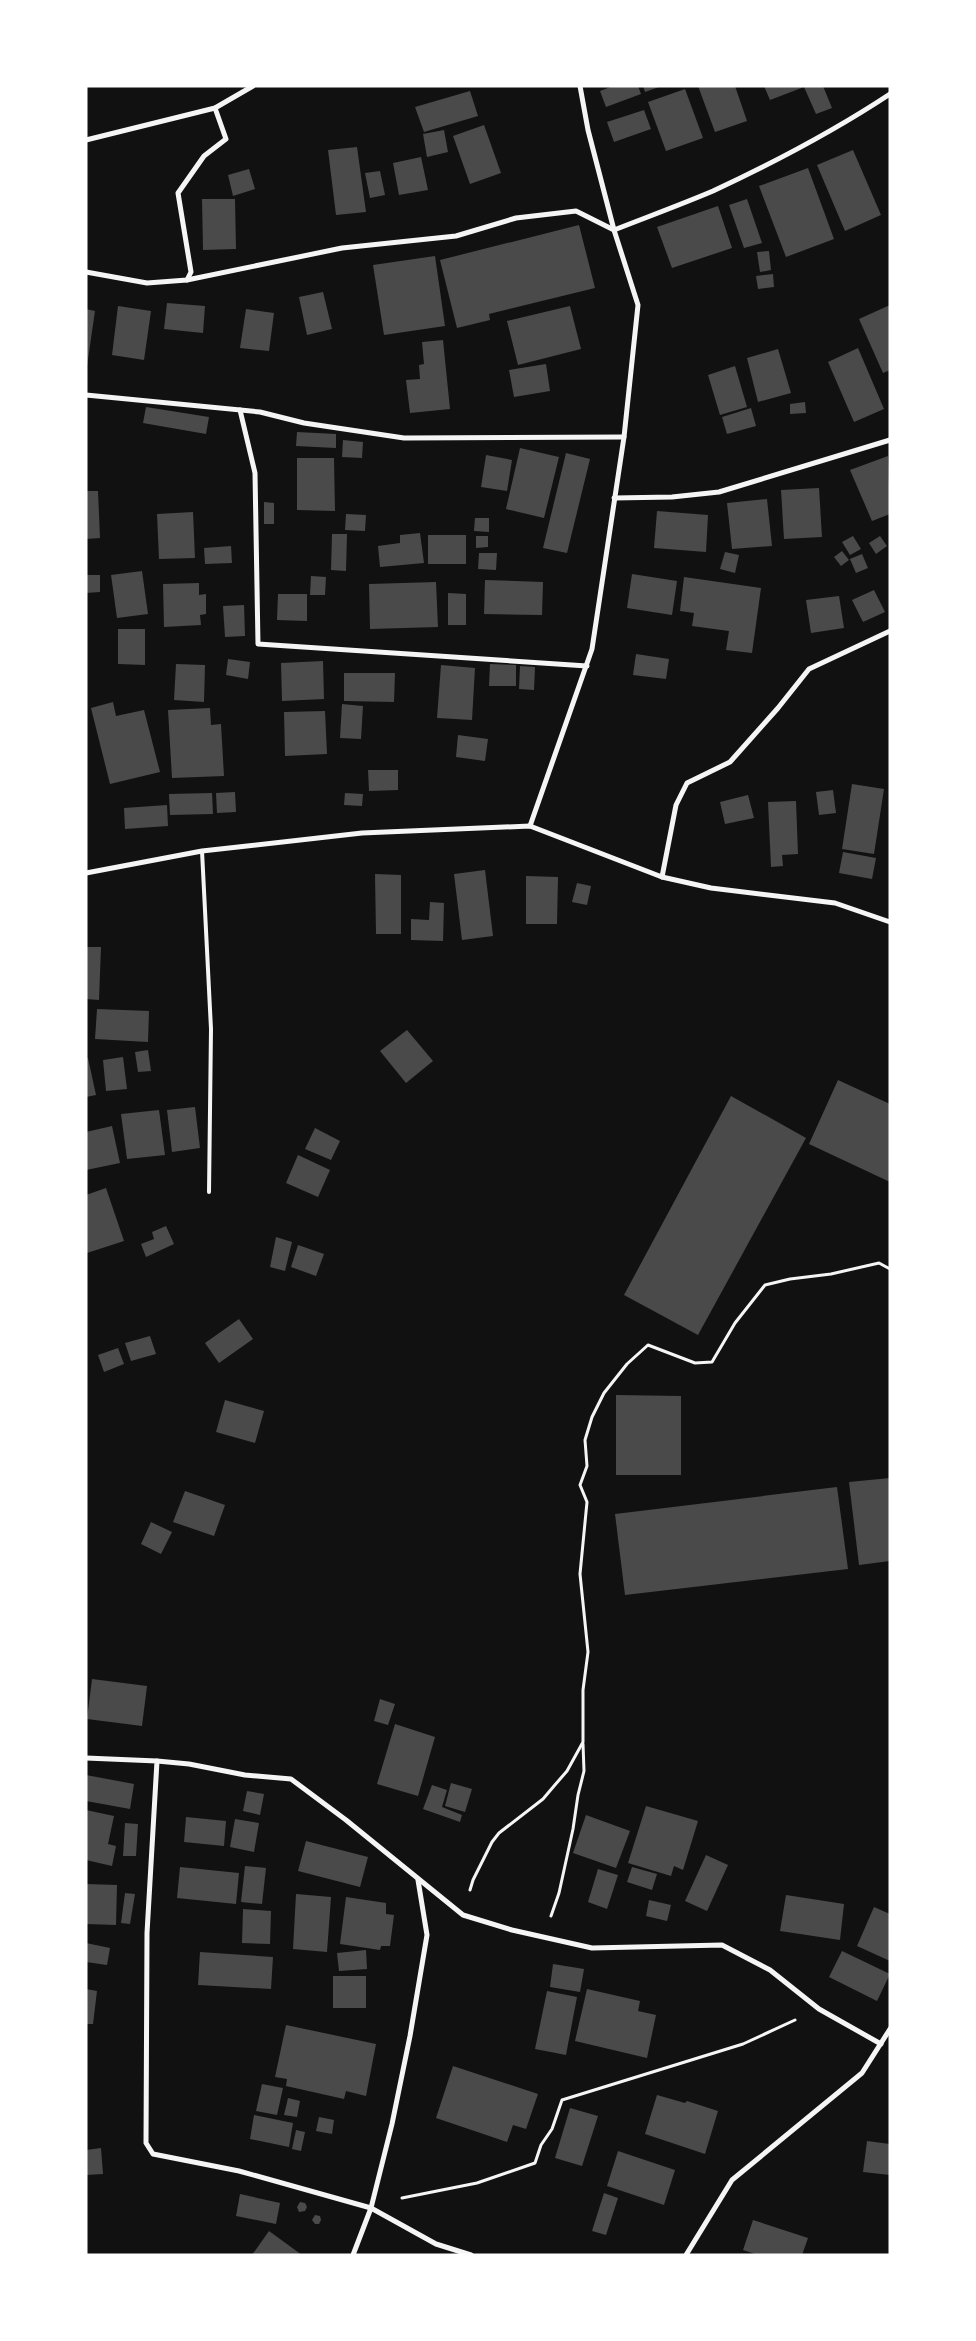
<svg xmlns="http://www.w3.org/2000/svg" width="976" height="2341" viewBox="0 0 976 2341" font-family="Manrope,sans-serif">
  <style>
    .building { fill: #4a4a4a }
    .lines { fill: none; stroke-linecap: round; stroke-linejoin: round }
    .path { stroke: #f5f5f5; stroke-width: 3 }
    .service { stroke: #f5f5f5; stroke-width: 4 }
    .minor { stroke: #f5f5f5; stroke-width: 5 }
  </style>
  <rect width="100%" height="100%" fill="#111"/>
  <g class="building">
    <polygon points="613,86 638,86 641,94 606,107 600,91"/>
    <polygon points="643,86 659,86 659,87 645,92"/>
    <polygon points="698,86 735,86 747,121 715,132"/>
    <polygon points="764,86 823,86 832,108 816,114 804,87 770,100"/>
    <polygon points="685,89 703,138 666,151 648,102"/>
    <polygon points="470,91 478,116 424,132 415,107"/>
    <polygon points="644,110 651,129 614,142 607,122"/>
    <polygon points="484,125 501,173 470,184 453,136"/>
    <polygon points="444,130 448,152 427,157 423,134"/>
    <polygon points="357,147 366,212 336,215 328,150"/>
    <polygon points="853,150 881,215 845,231 817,165"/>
    <polygon points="421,157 428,190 399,195 393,163"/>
    <polygon points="808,168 834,239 786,257 759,186"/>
    <polygon points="249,169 255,189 233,196 228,175"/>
    <polygon points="380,171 385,195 370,198 365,173"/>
    <polygon points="202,199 235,199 236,249 203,250"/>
    <polygon points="747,199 762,243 744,248 729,205"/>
    <polygon points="718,206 732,248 672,268 657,227"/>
    <polygon points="579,225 595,288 489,314 490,320 457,328 440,260"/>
    <polygon points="769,251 771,270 760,272 757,252"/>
    <polygon points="435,256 445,326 384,335 373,265"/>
    <polygon points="773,274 774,287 758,289 756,276"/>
    <polygon points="323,292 332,329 307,335 299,297"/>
    <polygon points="167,303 205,306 203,333 164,329"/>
    <polygon points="890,305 890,370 883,373 859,319"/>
    <polygon points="118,306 151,311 144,360 112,355"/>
    <polygon points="570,306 581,349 518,365 507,321"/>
    <polygon points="86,309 95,311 87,366 86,366"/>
    <polygon points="246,309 274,313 269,351 240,348"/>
    <polygon points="443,340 450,409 410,413 406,380 420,379 419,365 424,364 422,342"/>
    <polygon points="858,348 884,409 854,422 828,362"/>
    <polygon points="778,349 791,393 758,402 747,358"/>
    <polygon points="546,364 550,391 514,397 509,370"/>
    <polygon points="735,366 747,407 720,415 708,375"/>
    <polygon points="805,402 806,413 790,414 790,404"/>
    <polygon points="146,407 209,417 206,434 143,423"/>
    <polygon points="751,408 756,426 727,434 722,417"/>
    <polygon points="297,432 336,434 336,448 296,446"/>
    <polygon points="343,440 363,442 362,458 342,457"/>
    <polygon points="520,448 559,457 544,518 506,509"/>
    <polygon points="566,453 590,459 567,553 543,548"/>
    <polygon points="486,455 512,460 507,491 481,487"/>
    <polygon points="888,456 890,514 872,521 850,470"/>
    <polygon points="297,458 334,458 335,511 297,510"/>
    <polygon points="819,488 822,537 784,539 781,490"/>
    <polygon points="86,491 98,491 100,538 86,539"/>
    <polygon points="767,499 772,546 732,549 727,503"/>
    <polygon points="264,502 274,503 274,524 264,524"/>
    <polygon points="657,511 708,515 706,552 654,548"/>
    <polygon points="193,512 195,558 159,559 157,514"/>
    <polygon points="346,514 366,515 365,531 345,530"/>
    <polygon points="475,518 489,518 489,532 474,531"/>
    <polygon points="420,533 424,563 380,567 378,546 400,543 400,535"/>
    <polygon points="332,534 347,534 346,571 331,570"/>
    <rect x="428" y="535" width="38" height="29"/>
    <polygon points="476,536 488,536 488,547 476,548"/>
    <polygon points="853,536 861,549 850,555 842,542"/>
    <polygon points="880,536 887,546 876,554 869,543"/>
    <polygon points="231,546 232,563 205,564 204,548"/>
    <polygon points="842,551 849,560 841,566 834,557"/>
    <polygon points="725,552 739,555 735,573 720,569"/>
    <polygon points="479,553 497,553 496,570 478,569"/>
    <polygon points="862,554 868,568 856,573 850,559"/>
    <polygon points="142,571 148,614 117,618 111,575"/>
    <polygon points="632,574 677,581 672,615 627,608"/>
    <polygon points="86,575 100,575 100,592 86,593"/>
    <polygon points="311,576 326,577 325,595 310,595"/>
    <polygon points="684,577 761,588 752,653 726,650 729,631 692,626 694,613 680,611"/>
    <polygon points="485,580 543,582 542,615 484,614"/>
    <polygon points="436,582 438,627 370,629 369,584"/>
    <polygon points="199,583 199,595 206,594 206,614 200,615 201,625 164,627 163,584"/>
    <polygon points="874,590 885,612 863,622 852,600"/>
    <polygon points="448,593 466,594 466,625 448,625"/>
    <polygon points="278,594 307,594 307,621 277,620"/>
    <polygon points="839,596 844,628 811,633 806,600"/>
    <polygon points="244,605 245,636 225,637 223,606"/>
    <polygon points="118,629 145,629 145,665 118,664"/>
    <polygon points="636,654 669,659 666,679 633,675"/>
    <polygon points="228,659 250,662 248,679 226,675"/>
    <polygon points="323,661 324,699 282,701 281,663"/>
    <polygon points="176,664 205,665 204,702 174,700"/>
    <polygon points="490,664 516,665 516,686 489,686"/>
    <polygon points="441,665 475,668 472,720 437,718"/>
    <polygon points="520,666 535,667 534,690 519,689"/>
    <polygon points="344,673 395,673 394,702 344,701"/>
    <polygon points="113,702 116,716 144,710 160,772 110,784 91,708"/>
    <polygon points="342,704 363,706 361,739 340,738"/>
    <polygon points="210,708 211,725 221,724 224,776 172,778 168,710"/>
    <polygon points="325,711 327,754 285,756 284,712"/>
    <polygon points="458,735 488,739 485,761 456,757"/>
    <polygon points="368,770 398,770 398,790 369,791"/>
    <polygon points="852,784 884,789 874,854 842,849"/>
    <polygon points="833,790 836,813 819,815 816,792"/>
    <polygon points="235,792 236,812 217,813 216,793"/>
    <polygon points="212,793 213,814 170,815 169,794"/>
    <polygon points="345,793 363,794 362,806 344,805"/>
    <polygon points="748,795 754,818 725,824 720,802"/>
    <polygon points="796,801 798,854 782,855 783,866 771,867 768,802"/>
    <polygon points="167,805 168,826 125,829 124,808"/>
    <polygon points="843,852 876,858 872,879 839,873"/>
    <polygon points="485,870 493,936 462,940 454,874"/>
    <polygon points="375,874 401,875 401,934 376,934"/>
    <polygon points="526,876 558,877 557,924 526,924"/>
    <polygon points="577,883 591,886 587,905 572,902"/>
    <polygon points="430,902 444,903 443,941 411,940 411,919 429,920"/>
    <polygon points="86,947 101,947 99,1000 86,999"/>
    <polygon points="97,1009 149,1011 148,1042 95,1039"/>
    <polygon points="407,1030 433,1061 406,1083 380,1051"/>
    <polygon points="148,1050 151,1071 138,1072 135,1052"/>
    <polygon points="123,1057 127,1089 106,1091 103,1060"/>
    <polygon points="86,1058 88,1058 96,1095 86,1097"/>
    <polygon points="838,1080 890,1104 890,1182 809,1144"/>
    <polygon points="731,1096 806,1138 698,1335 624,1295"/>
    <polygon points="195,1107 200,1148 172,1152 167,1110"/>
    <polygon points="159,1110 165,1155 127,1159 121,1114"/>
    <polygon points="112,1126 120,1163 86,1170 86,1132"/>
    <polygon points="315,1128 340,1141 331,1160 305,1149"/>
    <polygon points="298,1155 330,1170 318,1197 286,1183"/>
    <polygon points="106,1188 124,1241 87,1253 86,1195"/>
    <polygon points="166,1226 174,1244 146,1257 141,1244 154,1239 152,1232"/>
    <polygon points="276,1237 292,1242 285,1271 270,1267"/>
    <polygon points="298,1245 324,1254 316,1276 291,1267"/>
    <polygon points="239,1319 253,1339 219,1363 205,1343"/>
    <polygon points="150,1336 156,1354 131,1361 125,1343"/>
    <polygon points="118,1348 124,1364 104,1372 98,1355"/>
    <polygon points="616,1395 681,1396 681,1475 616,1475"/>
    <polygon points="225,1400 264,1411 255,1443 216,1432"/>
    <polygon points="890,1478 890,1561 859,1565 849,1482"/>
    <polygon points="837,1487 848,1569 625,1595 615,1514"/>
    <polygon points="185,1491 225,1505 214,1536 173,1522"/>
    <polygon points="151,1522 172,1532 161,1554 141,1544"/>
    <polygon points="92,1679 147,1686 142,1726 87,1719"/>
    <polygon points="380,1699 395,1704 388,1725 374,1721"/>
    <polygon points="395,1724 435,1737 418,1796 377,1784"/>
    <polygon points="86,1775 134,1784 130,1809 86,1801"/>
    <polygon points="451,1783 472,1789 465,1812 445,1806"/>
    <polygon points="432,1785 447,1790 442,1807 462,1815 460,1822 423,1809"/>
    <polygon points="247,1791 264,1794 260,1815 243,1811"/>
    <polygon points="646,1806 698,1821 683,1870 674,1866 671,1876 628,1863"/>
    <polygon points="86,1810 114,1816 108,1844 116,1846 112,1866 86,1860"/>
    <polygon points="586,1815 630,1831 616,1868 573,1853"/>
    <polygon points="186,1817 226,1821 224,1846 184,1842"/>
    <polygon points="235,1819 259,1823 254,1852 230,1847"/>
    <polygon points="125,1823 138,1824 136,1856 123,1856"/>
    <polygon points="306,1841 368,1857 360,1887 298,1871"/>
    <polygon points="706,1855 728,1865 707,1911 685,1901"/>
    <polygon points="245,1866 266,1868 262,1904 241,1902"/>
    <polygon points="180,1867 239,1873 236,1904 177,1898"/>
    <polygon points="632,1867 657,1874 652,1890 627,1882"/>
    <polygon points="598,1869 618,1875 607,1909 588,1902"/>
    <polygon points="86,1884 117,1885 116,1925 86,1924"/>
    <polygon points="125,1893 135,1894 130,1924 121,1923"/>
    <polygon points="296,1894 331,1897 327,1952 293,1949"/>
    <polygon points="786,1895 844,1904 840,1940 780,1931"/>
    <polygon points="346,1897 386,1903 386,1914 394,1915 390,1946 381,1946 380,1950 340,1944"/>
    <polygon points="649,1900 671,1905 667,1921 646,1916"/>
    <polygon points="874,1907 890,1914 890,1961 857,1946"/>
    <polygon points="243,1909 271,1911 270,1944 242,1943"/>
    <polygon points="86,1943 110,1948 107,1965 86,1962"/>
    <polygon points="366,1950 367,1969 339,1971 337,1953"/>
    <polygon points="842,1951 890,1974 877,2001 829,1977"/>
    <polygon points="200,1952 273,1957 271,1989 198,1985"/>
    <polygon points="553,1964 584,1969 580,1992 550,1987"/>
    <rect x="333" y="1976" width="33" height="32"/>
    <polygon points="86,1989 97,1991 93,2024 86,2024"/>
    <polygon points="587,1989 640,2001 638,2011 656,2015 647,2058 575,2041"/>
    <polygon points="547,1991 577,1997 566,2055 535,2049"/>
    <polygon points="286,2025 376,2044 366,2096 346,2091 344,2099 286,2086 287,2079 275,2077"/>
    <polygon points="453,2066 538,2094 526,2129 513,2125 507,2142 436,2118"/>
    <polygon points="262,2084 283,2088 277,2115 256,2111"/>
    <polygon points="657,2095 685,2103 687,2101 718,2111 705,2154 645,2134"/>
    <polygon points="288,2098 300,2101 297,2117 284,2115"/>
    <polygon points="570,2108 598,2116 582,2166 555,2158"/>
    <polygon points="254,2115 293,2123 289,2147 250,2139"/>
    <polygon points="319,2117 334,2120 332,2134 316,2131"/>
    <polygon points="296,2130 305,2132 301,2151 292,2149"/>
    <polygon points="867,2141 890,2144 890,2175 863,2172"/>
    <polygon points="101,2148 103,2174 86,2175 86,2150"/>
    <polygon points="618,2151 675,2170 664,2205 607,2186"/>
    <polygon points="604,2193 618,2198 606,2235 592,2231"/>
    <polygon points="240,2194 280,2203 276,2224 236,2216"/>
    <polygon points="300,2202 305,2203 307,2207 305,2211 299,2212 297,2207"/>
    <polygon points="315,2215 320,2216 321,2220 319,2224 315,2224 312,2220"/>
    <polygon points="753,2220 808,2238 802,2255 758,2255 743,2250"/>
    <polygon points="269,2231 302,2255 252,2255"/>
  </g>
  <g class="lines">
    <g class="path">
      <polyline points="470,1890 473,1880 492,1842 499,1833 543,1799 554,1786 567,1771 583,1742 583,1690 588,1652 580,1574 587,1502 580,1485 587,1466 585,1440 592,1417 604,1393 627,1364 648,1345 695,1363 712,1362 735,1323 765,1285 790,1279 831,1274 879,1263 890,1269"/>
      <polyline points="551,1916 559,1893 573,1829 578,1795 584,1771 583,1744"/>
      <polyline points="402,2198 477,2183 535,2163 541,2145 552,2129 562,2100 743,2044 795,2020"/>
    </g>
    <polyline class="service" points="202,851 211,1029 209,1192"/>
    <g class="minor">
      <path d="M 580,86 L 588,130 L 614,230 C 647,217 680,205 713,191 C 773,163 834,131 890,94"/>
      <polyline points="86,140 215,108 253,86"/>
      <polyline points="86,272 147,283 187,280 342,248 456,236 516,218 576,211 614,230 638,305 624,437 592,649 530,826"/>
      <polyline points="187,280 191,272 178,193 204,156 226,139 215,108"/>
      <polyline points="86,395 260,412 304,423 404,438 624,437"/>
      <polyline points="240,410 255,473 258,644 587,666"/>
      <polyline points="614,498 672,497 719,492 890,440"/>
      <polyline points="86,873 202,851 362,833 530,826 662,877 711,888 835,903 890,922"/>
      <polyline points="662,877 676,805 687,783 730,762 778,708 809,669 890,631"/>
      <polyline points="86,1758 157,1761 147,1933 146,2143 153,2154 239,2171 371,2208 436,2244 471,2255"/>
      <polyline points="157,1761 189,1764 245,1775 291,1779 346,1820 463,1915 512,1930 592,1948 722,1945 770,1970 819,2009 881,2044"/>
      <polyline points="353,2255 371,2208 392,2124 410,2036 427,1935 418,1880"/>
      <polyline points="686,2255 732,2180 862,2073 890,2029"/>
    </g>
  </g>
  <rect width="976" height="2341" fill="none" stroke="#ffffff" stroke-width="175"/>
</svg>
